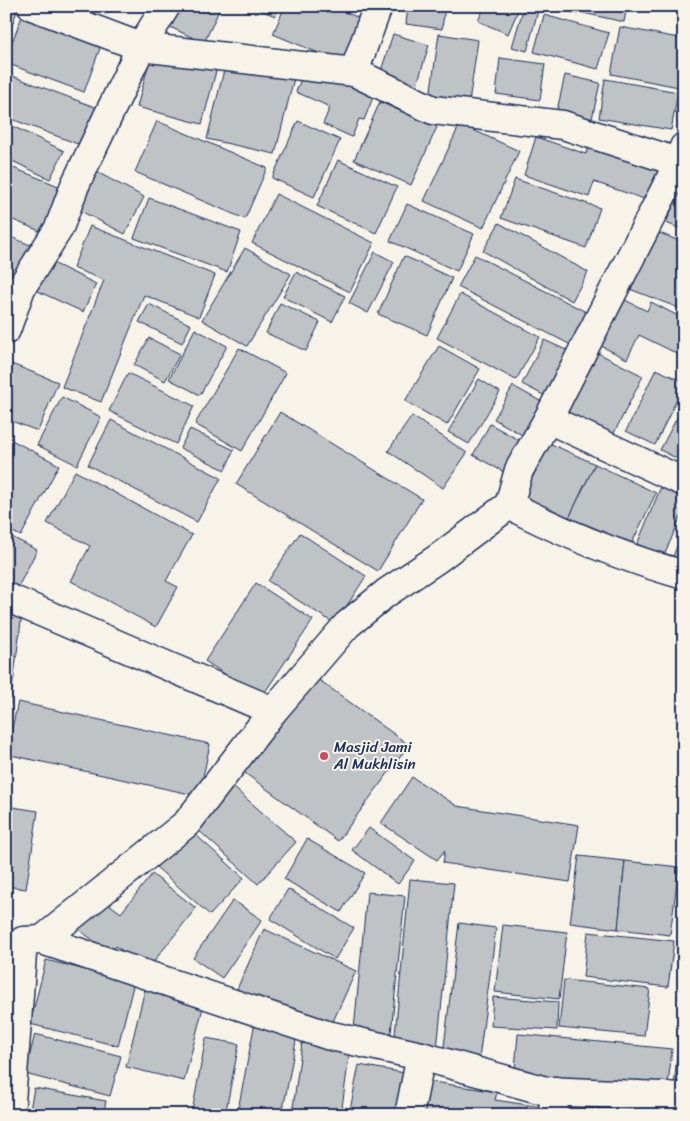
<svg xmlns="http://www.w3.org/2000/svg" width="690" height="1121" viewBox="0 0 690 1121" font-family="Sriracha,sans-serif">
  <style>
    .building { fill: #c0c3c5; stroke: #1b2f5e }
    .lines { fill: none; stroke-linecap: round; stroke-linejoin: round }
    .street-casing { stroke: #1b2f5e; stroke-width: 31 }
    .street { stroke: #f7f3e8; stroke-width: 28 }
    .poi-dot { fill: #d1495b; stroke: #f7f3e8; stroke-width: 2 }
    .labels { text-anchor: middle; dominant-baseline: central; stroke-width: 4; stroke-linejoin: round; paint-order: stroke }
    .poi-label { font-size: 15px; fill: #1b2f5e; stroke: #f7f3e8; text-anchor: start }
  </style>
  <rect width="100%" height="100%" fill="#f7f3e8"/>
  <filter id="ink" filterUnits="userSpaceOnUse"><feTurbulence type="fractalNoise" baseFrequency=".02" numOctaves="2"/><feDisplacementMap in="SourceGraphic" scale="10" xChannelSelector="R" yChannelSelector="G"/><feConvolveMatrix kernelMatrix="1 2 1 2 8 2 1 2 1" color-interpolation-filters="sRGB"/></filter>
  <g filter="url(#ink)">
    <g class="building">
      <polygon points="6,6 18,8 12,25 6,23"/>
      <polygon points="88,6 110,6 106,14"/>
      <polygon points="178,6 221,6 204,43 168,26"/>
      <polygon points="251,6 279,6 275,16"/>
      <polygon points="285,6 330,6 369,22 350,66 273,34"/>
      <polygon points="408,6 445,6 442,29 406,24"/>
      <polygon points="485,6 520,6 508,34 478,21"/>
      <polygon points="524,6 539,7 527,51 512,47"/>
      <polygon points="548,6 627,6 624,22 579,12 578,14 548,8"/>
      <polygon points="24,11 103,40 84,92 6,63 6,58"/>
      <polygon points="544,15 609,33 598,69 534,52"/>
      <polygon points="620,27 684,39 684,88 611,74"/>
      <polygon points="6,29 10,30 6,42"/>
      <polygon points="393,34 429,45 415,91 378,80"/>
      <polygon points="439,34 478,40 468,109 429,103"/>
      <polygon points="151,55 216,71 202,124 137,107"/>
      <polygon points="500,58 545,64 540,100 496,94"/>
      <polygon points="226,62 294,78 275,154 207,139"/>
      <polygon points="306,66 374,95 364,120 359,119 352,137 323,124 330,107 296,92"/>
      <polygon points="7,74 100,109 86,147 6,117"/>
      <polygon points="565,75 600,83 591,123 556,115"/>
      <polygon points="605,79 678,92 671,130 599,118"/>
      <polygon points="380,102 437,127 411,185 354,160"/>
      <polygon points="157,121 267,168 245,219 135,172"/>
      <polygon points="298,121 340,140 314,197 272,178"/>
      <polygon points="6,123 64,151 50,179 6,158"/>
      <polygon points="460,124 519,151 483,228 424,201"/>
      <polygon points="536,137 586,154 590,145 661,169 650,201 594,182 589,197 524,175"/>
      <polygon points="338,160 397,187 376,233 317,206"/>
      <polygon points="6,165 61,187 42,232 6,217"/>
      <polygon points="91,169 144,197 125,234 71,206"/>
      <polygon points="515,179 600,208 586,248 501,218"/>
      <polygon points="684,180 684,230 666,223"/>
      <polygon points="276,194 374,243 350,292 252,243"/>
      <polygon points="149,198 241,232 227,272 134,238"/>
      <polygon points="407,204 474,234 457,271 390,241"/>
      <polygon points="499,223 588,272 572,301 483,251"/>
      <polygon points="90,226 215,275 199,317 144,295 101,402 62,387 104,280 73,268"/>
      <polygon points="650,229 684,243 684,310 627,288"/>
      <polygon points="6,235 35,247 15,290 6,286"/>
      <polygon points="245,248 291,274 247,346 202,320"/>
      <polygon points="375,252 394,262 368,313 349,303"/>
      <polygon points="475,255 590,314 573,346 458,287"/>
      <polygon points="404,256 452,278 427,335 378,314"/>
      <polygon points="45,259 96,284 83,312 31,288"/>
      <polygon points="296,272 345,296 332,322 283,297"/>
      <polygon points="460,294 540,337 516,380 437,338"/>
      <polygon points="623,299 647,311 651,302 684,319 684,357 639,335 627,359 599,345"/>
      <polygon points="280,303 320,322 306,351 266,333"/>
      <polygon points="149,304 191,325 182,343 139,322"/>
      <polygon points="195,329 227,346 200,395 169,379"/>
      <polygon points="149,338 180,354 165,381 134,365"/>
      <polygon points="544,340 577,355 553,400 522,384"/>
      <polygon points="439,346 480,369 447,425 405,401"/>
      <polygon points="239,348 286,373 242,451 195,424"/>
      <polygon points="592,350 643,376 609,443 558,417"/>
      <polygon points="6,362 58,382 38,431 6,419"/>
      <polygon points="656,369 684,382 684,384 655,445 626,431"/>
      <polygon points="128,373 194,406 176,444 109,411"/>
      <polygon points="479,379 500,392 469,444 448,432"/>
      <polygon points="513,386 549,406 531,440 494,419"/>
      <polygon points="62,397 101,417 77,465 37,445"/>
      <polygon points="684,404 684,462 660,450"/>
      <polygon points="280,412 422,499 378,571 236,484"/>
      <polygon points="412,416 467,453 443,488 388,451"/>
      <polygon points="111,420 221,478 197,522 88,465"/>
      <polygon points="490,424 528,445 511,476 473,455"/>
      <polygon points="190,429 234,450 225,470 180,448"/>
      <polygon points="6,437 59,465 21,536 6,529"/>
      <polygon points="549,443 595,464 569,518 523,497"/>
      <polygon points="595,464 656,493 630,547 569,518"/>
      <polygon points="75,471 192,535 166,581 178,587 156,627 71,581 90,546 47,523"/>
      <polygon points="663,482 684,490 684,509 663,558 636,547"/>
      <polygon points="684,528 684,564 672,559"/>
      <polygon points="300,533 366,576 335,624 268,581"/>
      <polygon points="6,534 37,550 13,597 6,593"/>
      <polygon points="256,583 313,620 261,698 205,661"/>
      <polygon points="6,612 22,614 10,706 6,706"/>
      <polygon points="308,672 409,745 338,841 238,768"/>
      <polygon points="18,702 210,744 199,796 6,754"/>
      <polygon points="412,777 457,806 579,825 570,882 443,863 445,850 437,860 381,823"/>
      <polygon points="233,787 296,842 258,884 196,828"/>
      <polygon points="6,806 38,811 26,889 6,886"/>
      <polygon points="188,828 244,878 210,915 154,865"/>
      <polygon points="369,828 415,861 398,884 352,850"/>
      <polygon points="307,839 365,873 341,912 284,879"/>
      <polygon points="579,856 625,861 618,929 570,923"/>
      <polygon points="625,861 679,867 670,935 618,929"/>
      <polygon points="152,874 196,908 147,970 116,946 110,953 78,929 102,899 121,913"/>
      <polygon points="684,875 684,923 679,923"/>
      <polygon points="410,879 454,883 437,1049 394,1045"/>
      <polygon points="288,889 354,928 335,959 270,919"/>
      <polygon points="367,892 405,896 391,1033 354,1030"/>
      <polygon points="233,900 262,920 222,978 193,958"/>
      <polygon points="459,923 496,928 479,1059 443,1055"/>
      <polygon points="503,925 567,932 559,999 495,992"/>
      <polygon points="264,929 356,971 329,1030 237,989"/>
      <polygon points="588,932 674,941 668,987 583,977"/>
      <polygon points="684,953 684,1000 679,999"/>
      <polygon points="46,960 134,982 118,1046 30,1024"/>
      <polygon points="564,980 650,989 644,1036 559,1028"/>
      <polygon points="146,985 205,1000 184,1081 126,1067"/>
      <polygon points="493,997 558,1002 557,1030 491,1026"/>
      <polygon points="255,1022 298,1030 282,1115 262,1115 238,1110"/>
      <polygon points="679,1031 684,1032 684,1090 674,1088"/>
      <polygon points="35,1034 121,1056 110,1096 25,1074"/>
      <polygon points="518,1034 672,1049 667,1094 514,1080"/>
      <polygon points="206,1038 239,1044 225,1115 203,1115 192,1112"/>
      <polygon points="302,1043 350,1049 341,1115 292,1115"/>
      <polygon points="359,1065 411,1074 403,1115 349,1115"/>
      <polygon points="427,1081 497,1092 495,1100 548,1108 547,1115 421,1115"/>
      <polygon points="34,1088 106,1101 103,1115 29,1115"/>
      <polygon points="599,1100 684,1109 684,1115 598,1115"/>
      <polygon points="558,1104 593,1108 592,1115 557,1115"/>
    </g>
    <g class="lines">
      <defs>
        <g id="street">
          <polyline points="32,6 141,47 354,72 433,110 563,125 684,164"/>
          <polyline points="354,72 378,6"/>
          <polyline points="6,330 21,288 59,228 75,185 141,47 166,6"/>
          <polyline points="548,419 684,482"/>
          <path d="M 509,505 C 565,534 624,558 684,575"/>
          <polyline points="6,597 273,711"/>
          <polyline points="42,940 187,823 273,711 347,625 386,593 437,559 509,505 519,470 548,419 679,162 684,147"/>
          <polyline points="10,1115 23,941 42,940 327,1035 421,1056 546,1091 684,1097"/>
          <polyline points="409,1115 421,1056"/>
          <polyline points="553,1115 555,1091"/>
        </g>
      </defs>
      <use href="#street" class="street-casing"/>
      <use href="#street" class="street"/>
    </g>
  </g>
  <circle class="poi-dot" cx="324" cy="756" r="5"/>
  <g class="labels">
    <g class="poi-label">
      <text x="334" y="747">Masjid Jami<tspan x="334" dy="17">Al Mukhlisin</tspan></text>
    </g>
  </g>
  <rect width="690" height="1121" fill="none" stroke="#f7f3e8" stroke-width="25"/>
  <rect x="12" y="12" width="665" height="1096" fill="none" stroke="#1b2f5e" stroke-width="2" filter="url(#ink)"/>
</svg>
